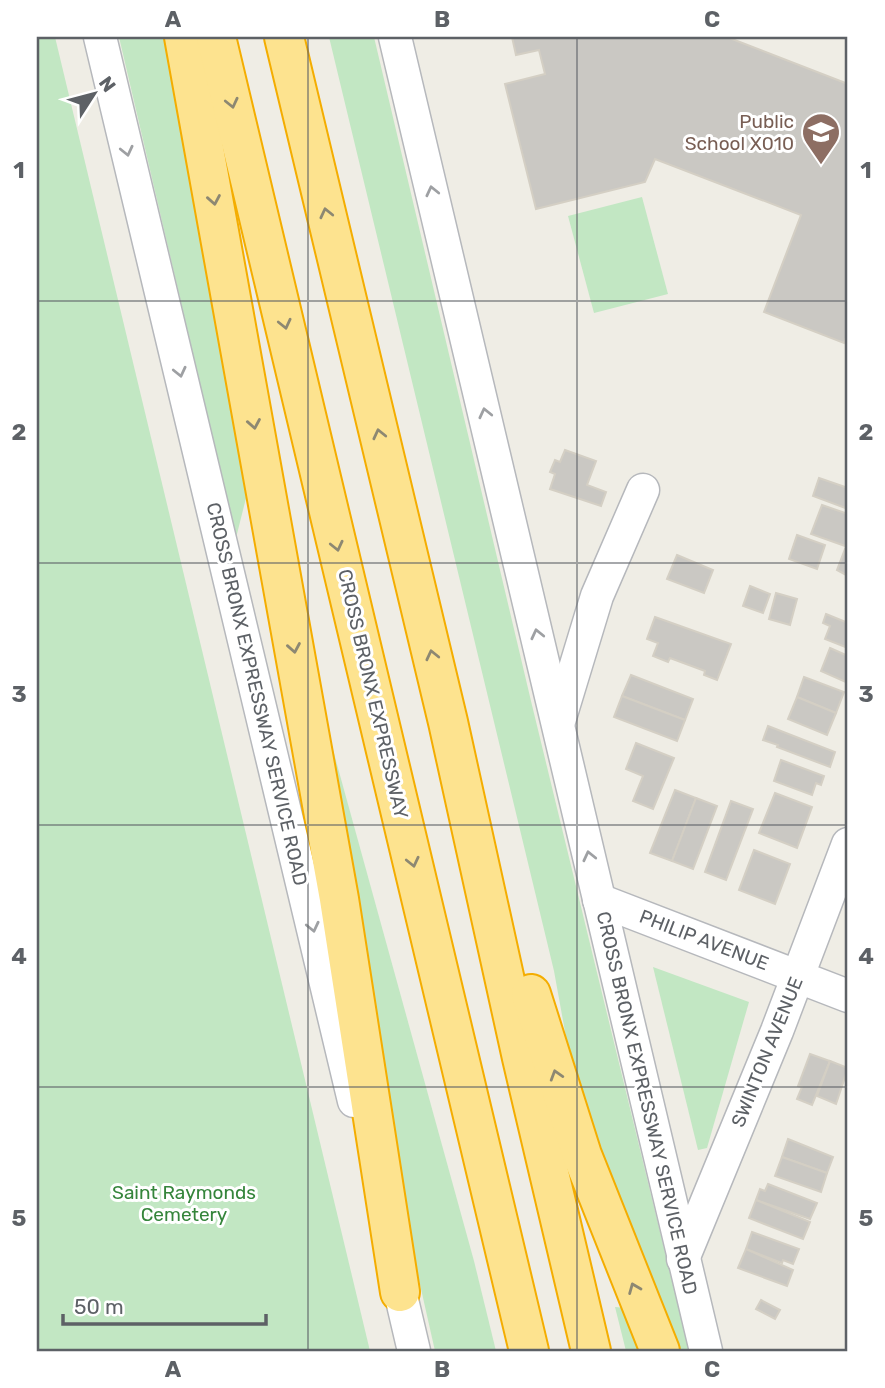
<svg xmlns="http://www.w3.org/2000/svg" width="885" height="1388" viewBox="0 0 885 1388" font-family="Rubik,sans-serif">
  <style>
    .green { fill: #c2e7c3 }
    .building { fill: #cac8c3; stroke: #d4cfc4; stroke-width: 2 }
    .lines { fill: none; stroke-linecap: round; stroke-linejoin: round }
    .minor-casing { stroke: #b6b8bc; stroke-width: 35 }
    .highway-casing { stroke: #f4ad01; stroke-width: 42 }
    .minor { stroke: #fff; stroke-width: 32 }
    .highway { stroke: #fde38f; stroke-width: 38 }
    .oneway { stroke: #8d8872 }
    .oneway2 { stroke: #9ea0a3 }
    .grid { fill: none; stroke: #5d6166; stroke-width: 2; stroke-opacity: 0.55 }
    .labels { text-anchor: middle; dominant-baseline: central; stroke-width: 6; stroke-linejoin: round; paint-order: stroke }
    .education-label { font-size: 19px; fill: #785e54; stroke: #fff; text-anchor: end }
    .street-label { font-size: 19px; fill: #5d6166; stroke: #fff }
    .park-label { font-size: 19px; fill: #35853b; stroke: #fff }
    .neatline { fill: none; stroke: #5d6166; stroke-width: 2.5 }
    .grid-label { font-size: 23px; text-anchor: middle; font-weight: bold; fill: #5d6166 }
  </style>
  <rect width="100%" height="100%" fill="#efede5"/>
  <g class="green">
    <polygon points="37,37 55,37 370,1351 37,1351"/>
    <polygon points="119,37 166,37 177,84 246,498 236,538"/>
    <polygon points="329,37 374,37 531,701 689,1351 677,1351 582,1125 554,971"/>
    <polygon points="642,197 668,294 594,313 568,216"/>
    <polygon points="322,710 474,1261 496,1351 435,1351 412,1249"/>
    <polygon points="653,967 749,1002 707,1148 698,1150"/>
    <polygon points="615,1307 627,1308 642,1351 626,1351"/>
  </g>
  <g class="building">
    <polygon points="512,37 727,37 848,84 848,332 844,343 764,312 801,215 655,159 645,182 536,209 505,84 545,74 539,50 516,55"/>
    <polygon points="565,450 596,461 587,485 606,492 601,506 550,489 555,474 550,472 555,460 560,462"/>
    <polygon points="819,478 848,488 848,509 813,496"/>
    <polygon points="822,505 848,514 848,547 811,534"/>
    <polygon points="797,535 825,545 817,569 789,559"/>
    <polygon points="845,549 848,551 848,576 837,570"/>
    <polygon points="677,555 713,570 704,593 667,579"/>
    <polygon points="750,586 770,594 763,613 743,606"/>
    <polygon points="776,593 797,599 790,625 769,619"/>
    <polygon points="826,614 848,623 848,648 825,639 830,626 823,623"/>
    <polygon points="655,617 731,644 717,680 704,675 705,671 670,658 668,662 653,656 658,643 647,639"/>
    <polygon points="830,648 848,656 848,683 821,671"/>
    <polygon points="631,675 693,699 685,720 622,696"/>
    <polygon points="804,677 844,692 836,713 797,697"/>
    <polygon points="622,696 685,720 677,741 614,717"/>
    <polygon points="797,697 836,713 827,735 788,719"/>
    <polygon points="768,726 835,752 830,767 777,747 778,745 763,740"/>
    <polygon points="636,743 674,758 653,809 633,801 643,776 626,769"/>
    <polygon points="781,760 824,776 821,785 816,783 812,795 774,781"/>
    <polygon points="675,790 696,798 672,861 650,853"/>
    <polygon points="775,793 812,807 797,848 759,833"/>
    <polygon points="696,798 717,806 693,869 672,861"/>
    <polygon points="731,801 753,809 726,880 705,872"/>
    <polygon points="754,850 790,864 775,904 739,890"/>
    <polygon points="810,1054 830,1061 812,1105 797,1099 802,1087 798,1086"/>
    <polygon points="830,1061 848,1068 836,1104 817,1096"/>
    <polygon points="788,1139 833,1157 827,1173 782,1157"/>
    <polygon points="782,1157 827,1173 821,1192 775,1176"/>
    <polygon points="768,1184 817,1203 810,1219 756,1200 760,1189 765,1191"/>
    <polygon points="756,1200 810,1222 803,1239 749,1218"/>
    <polygon points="752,1232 799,1249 793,1264 783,1260 782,1263 746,1249"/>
    <polygon points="746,1249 793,1270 787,1286 738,1268"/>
    <polygon points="761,1300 780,1310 775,1319 756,1309"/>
  </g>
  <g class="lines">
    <defs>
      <g id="minor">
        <polyline points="100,37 354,1101"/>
        <polyline points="395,37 706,1351"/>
        <polyline points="559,721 597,596 643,490"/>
        <polyline points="599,900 848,996"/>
        <polyline points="683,1259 777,1031 848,844"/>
        <polyline points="395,1270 414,1351"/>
      </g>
      <g id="highway">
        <polyline points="184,37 339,899 400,1292"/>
        <polyline points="216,37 529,1351"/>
        <polyline points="284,37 448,722 522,1058 591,1351"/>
        <polyline points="531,994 582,1155 660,1351"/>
      </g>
    </defs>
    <use href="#minor" class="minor-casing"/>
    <use href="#highway" class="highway-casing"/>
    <use href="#minor" class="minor"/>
    <use href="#highway" class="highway"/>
  </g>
  <defs><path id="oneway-chevron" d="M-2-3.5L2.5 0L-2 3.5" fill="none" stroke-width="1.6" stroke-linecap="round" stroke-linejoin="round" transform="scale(1.75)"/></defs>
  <g class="oneway">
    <use href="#oneway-chevron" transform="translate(232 103) rotate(77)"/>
    <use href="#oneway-chevron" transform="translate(214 200) rotate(80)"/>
    <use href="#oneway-chevron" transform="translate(326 213) rotate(-103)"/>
    <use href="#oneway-chevron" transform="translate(285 324) rotate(77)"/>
    <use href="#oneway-chevron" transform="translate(254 424) rotate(80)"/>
    <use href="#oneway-chevron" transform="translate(379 434) rotate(-103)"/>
    <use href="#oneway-chevron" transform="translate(337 546) rotate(77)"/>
    <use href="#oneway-chevron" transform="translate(294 648) rotate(80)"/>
    <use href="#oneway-chevron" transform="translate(432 655) rotate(-103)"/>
    <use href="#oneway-chevron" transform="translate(413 862) rotate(77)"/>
    <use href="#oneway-chevron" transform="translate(556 1075) rotate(-107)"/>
    <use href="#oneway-chevron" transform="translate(634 1288) rotate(-112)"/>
  </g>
  <g class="oneway2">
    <use href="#oneway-chevron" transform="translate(127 151) rotate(77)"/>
    <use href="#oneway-chevron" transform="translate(432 191) rotate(-103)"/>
    <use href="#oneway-chevron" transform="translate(180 372) rotate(77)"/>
    <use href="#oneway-chevron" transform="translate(485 413) rotate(-103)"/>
    <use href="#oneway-chevron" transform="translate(537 634) rotate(-103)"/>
    <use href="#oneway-chevron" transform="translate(589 856) rotate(-103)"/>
    <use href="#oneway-chevron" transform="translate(313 927) rotate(77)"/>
  </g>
  <path class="grid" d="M 308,37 L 308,1351M 577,37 L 577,1351M 37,301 L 848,301M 37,563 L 848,563M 37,825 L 848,825M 37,1087 L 848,1087"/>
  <defs>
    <symbol id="school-pin" viewBox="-11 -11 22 30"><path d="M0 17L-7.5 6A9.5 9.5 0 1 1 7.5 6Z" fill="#8d6e63" stroke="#fff"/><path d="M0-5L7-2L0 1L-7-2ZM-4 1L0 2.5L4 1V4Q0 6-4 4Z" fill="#fff"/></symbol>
  </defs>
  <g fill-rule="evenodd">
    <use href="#school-pin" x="799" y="110" width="44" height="60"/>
  </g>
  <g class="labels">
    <g class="education-label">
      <text x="794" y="121">Public<tspan x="794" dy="22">School X010</tspan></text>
    </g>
    <g class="street-label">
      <text transform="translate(257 694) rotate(77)">CROSS BRONX EXPRESSWAY SERVICE ROAD</text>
      <text transform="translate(373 694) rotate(77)">CROSS BRONX EXPRESSWAY</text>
      <text transform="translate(704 940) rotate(21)">PHILIP AVENUE</text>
      <text transform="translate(767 1052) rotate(-68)">SWINTON AVENUE</text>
      <text transform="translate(647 1103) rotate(77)">CROSS BRONX EXPRESSWAY SERVICE ROAD</text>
    </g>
    <g class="park-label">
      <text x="184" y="1192">Saint Raymonds<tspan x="184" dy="22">Cemetery</tspan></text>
    </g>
  </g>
  <rect width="885" height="1388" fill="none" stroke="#ffffff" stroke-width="77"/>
  <g transform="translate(94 94) rotate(54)" stroke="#ffffff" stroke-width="5" paint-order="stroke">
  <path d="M0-5L12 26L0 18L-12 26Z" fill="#5d6166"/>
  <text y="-10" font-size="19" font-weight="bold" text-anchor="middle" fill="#5d6166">N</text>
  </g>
  <path d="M63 1314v10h203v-10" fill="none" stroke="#5d6166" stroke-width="3.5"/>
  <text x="74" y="1314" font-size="21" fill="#5d6166" stroke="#ffffff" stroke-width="5" paint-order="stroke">50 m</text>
  <rect x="38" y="38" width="808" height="1312" class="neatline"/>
  <g class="grid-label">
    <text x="173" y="27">A</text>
    <text x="442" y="27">B</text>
    <text x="712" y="27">C</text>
    <text x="19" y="178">1</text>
    <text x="866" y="178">1</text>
    <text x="19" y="440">2</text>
    <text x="866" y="440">2</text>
    <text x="19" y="702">3</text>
    <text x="866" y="702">3</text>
    <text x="19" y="964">4</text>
    <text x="866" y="964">4</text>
    <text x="19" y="1226">5</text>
    <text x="866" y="1226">5</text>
    <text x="173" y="1377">A</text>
    <text x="442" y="1377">B</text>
    <text x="712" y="1377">C</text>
  </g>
</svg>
